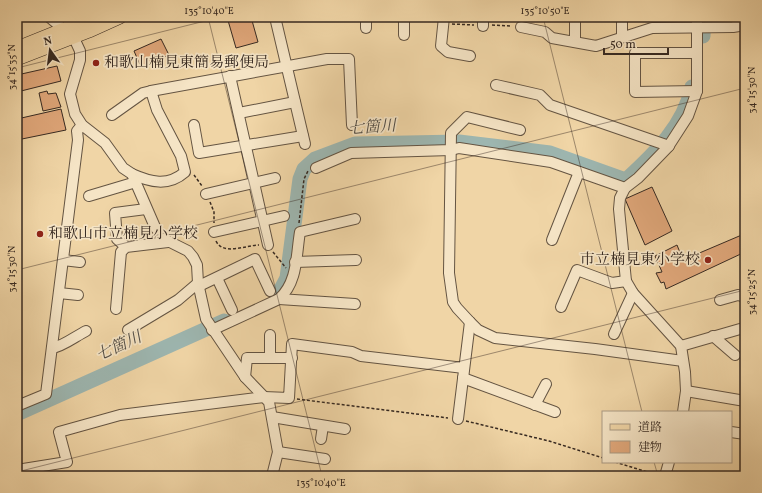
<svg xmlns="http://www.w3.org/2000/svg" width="762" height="493" viewBox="0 0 762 493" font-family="Vollkorn,'Noto Serif JP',serif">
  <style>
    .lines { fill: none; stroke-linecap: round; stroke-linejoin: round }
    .river { stroke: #9db6b0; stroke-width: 15 }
    .building { fill: #e0a77a; stroke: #362921 }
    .minor-casing { stroke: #645442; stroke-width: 12 }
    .major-casing { stroke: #362921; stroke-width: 14 }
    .path { stroke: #362921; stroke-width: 1.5; stroke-dasharray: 3 2; stroke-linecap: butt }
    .minor { stroke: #f5e4c5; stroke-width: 10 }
    .major { stroke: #f0d5a6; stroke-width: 13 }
    .ticks { fill: none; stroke: #362921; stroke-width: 1; stroke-opacity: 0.45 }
    .poi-dot { fill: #8f2418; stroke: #f5e4c5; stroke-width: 1.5 }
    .labels { text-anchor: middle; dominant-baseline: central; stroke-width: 3.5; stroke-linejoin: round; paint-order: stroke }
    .poi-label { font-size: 15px; fill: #362921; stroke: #f5e4c5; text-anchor: start }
    .water-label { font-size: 16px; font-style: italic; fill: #504c45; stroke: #f5e4c5 }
    .neatline { fill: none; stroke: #362921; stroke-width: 1.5 }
    .ticks-label { font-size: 10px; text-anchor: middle; fill: #362921 }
  </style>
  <rect width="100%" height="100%" fill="#f0d5a6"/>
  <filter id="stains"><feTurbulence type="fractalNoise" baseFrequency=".005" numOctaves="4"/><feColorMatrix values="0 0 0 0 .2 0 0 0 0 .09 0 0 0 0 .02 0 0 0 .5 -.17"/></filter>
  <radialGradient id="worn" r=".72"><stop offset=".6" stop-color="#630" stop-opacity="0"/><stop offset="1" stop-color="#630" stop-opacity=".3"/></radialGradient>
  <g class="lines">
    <g class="river">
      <polyline points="703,36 704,17"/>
      <path d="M 279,293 L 287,278 L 300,179 L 304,169 L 315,159 L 355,144 L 459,142 L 550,153 L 623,179 L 627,179 C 655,153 684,126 692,87"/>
      <polyline points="17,414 224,321"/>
    </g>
  </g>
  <g class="building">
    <polygon points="227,17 251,17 258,42 236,48"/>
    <polygon points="300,17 319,17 319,20 300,21"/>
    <polygon points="161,39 169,55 141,67 134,51"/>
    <polygon points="57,66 61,81 17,92 17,75"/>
    <polygon points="47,91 48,94 56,93 61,107 43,111 39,93"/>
    <polygon points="61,109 66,130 17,140 17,119"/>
    <polygon points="652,187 672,231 645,245 625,199"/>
    <polygon points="745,232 745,252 666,289 664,282 661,283 656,273 662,272 655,256 677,245 683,260 744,234"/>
  </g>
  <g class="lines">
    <defs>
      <g id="minor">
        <polyline points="49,17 74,38 80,51 80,60 70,94 75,114 82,125 105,143 123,168 132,174 155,227 164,239 188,251 193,257 197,265 198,283 206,319 245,377 269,402 278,452 272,476"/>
        <polyline points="275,17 305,144"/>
        <polyline points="366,17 366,28"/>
        <polyline points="444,17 441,46 448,52 470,56"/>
        <polyline points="483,17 483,26"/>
        <polyline points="521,27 545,32 552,38 596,46 652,28 733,27 745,25"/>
        <polyline points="404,35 404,17"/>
        <polyline points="622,37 622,17"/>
        <polyline points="575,42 575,17"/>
        <polyline points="230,76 268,245"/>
        <polyline points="496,85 540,95 550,105 669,146"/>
        <polyline points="697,91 635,92 635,53 697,53"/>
        <polyline points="239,113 295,102"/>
        <polyline points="112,115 143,93 151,91 327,59 349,59 352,125"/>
        <polyline points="194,125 199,153 303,136"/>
        <polyline points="520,130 467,117 451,133 449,273 453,302 457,308 470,322 478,330 495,338 595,349 683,361"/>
        <polyline points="316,168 351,153 451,150 459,148 551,162 625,188"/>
        <path d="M 132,174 C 150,182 168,187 185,172 L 181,156 L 157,110 L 151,91"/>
        <polyline points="206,194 275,178"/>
        <polyline points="89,196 136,182"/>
        <polyline points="214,232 284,216"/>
        <polyline points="552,240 579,172"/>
        <polyline points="126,247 117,239 115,213 146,209"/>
        <polyline points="63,260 80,262"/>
        <polyline points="295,262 356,260"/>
        <polyline points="217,278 232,310"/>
        <polyline points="199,286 255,259 270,291"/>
        <polyline points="59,293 78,295"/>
        <polyline points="279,299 355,304"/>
        <polyline points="720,300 738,295 745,297"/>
        <polyline points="561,307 577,270 612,283 626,281"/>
        <polyline points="116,309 121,252 126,247 168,242"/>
        <polyline points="128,330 178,300 198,283"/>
        <path d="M 212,330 L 279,299 C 298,282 296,255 300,232 L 355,219"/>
        <polyline points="614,334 633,293"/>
        <polyline points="713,336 735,355"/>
        <polyline points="681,346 740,329 745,330"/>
        <path d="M 52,348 C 62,347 76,336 86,331"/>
        <polyline points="270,358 270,335"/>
        <polyline points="245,377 247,358 292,358"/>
        <polyline points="463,378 555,412"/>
        <polyline points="686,391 745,401"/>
        <polyline points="535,405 546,384"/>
        <polyline points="17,406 46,394 78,140 77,131 82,125"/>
        <polyline points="683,412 686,391 685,372 681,346 633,293 626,281 619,209 620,198 625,188 638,178 668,147 688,116 697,91 697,17"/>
        <polyline points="272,417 345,429"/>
        <polyline points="458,419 470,322"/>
        <polyline points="731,432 745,434"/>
        <polyline points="321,439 323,426"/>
        <polyline points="278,452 325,459"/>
        <polyline points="17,470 67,462 59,432 120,415 264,397 289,398 292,344 352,352 361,356 464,368"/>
        <polyline points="665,476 669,462"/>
      </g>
      <g id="major">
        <polyline points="17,48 94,17"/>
        <polyline points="17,59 89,31 120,17"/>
      </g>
    </defs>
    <use href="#minor" class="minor-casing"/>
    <use href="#major" class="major-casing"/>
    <g class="path">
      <polyline points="452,24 474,25"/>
      <polyline points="492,25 512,26"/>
      <polyline points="194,175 202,186"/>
      <polyline points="210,202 214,212 214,223"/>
      <polyline points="299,223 304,179 308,171"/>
      <path d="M 216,241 C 223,256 247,245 259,245"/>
      <polyline points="273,252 286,268"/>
      <polyline points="297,399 448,418"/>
      <polyline points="466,421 549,441 603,458"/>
      <polyline points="615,462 657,475"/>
    </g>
    <use href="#minor" class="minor"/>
    <use href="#major" class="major"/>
  </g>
  <path class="ticks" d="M 208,17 L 322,476M 543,17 L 642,412M 17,68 L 221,17M 17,270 L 745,88M 654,462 L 658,476M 17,472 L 745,290"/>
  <g class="poi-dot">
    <circle cx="96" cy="63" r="4"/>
    <circle cx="40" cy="234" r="4"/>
    <circle cx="708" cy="260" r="4"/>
  </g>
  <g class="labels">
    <g class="poi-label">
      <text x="104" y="63">和歌山楠見東簡易郵便局</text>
      <text x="48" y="234">和歌山市立楠見小学校</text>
      <text x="700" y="260" text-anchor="end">市立楠見東小学校</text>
    </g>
    <g class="water-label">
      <text transform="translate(372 128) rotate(-4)">七箇川</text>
      <text transform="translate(119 347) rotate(-25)">七箇川</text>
    </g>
  </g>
  <rect width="762" height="493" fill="none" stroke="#f0d5a6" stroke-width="44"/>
  <rect x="602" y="411" width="130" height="52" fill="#f5e4c5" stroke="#a99983"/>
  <rect x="610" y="424" width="20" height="6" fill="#f0d5a6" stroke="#a99983"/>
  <text x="638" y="431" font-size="12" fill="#362921">道路</text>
  <rect x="610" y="441" width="20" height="12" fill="#e0a77a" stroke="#a99983"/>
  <text x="638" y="451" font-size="12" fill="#362921">建物</text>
  <g transform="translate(50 50) rotate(346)" stroke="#f5e4c5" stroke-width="3" paint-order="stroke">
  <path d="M0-3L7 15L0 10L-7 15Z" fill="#362921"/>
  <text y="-6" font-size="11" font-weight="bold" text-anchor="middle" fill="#362921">N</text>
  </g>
  <path d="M604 48v6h64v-6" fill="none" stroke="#362921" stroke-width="2"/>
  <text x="610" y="48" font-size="12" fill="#362921" stroke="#f5e4c5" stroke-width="3" paint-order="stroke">50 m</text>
  <rect x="22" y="22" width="718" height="449" class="neatline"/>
  <g class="ticks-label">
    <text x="209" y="14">135°10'40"E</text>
    <text x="545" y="14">135°10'50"E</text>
    <text transform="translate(11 67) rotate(-90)" y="4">34°15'35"N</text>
    <text transform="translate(751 90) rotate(-90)" y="4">34°15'30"N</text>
    <text transform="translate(11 269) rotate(-90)" y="4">34°15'30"N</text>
    <text transform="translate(751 292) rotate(-90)" y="4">34°15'25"N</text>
    <text x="321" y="486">135°10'40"E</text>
  </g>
  <rect width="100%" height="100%" filter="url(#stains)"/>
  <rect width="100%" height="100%" fill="url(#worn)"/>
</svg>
